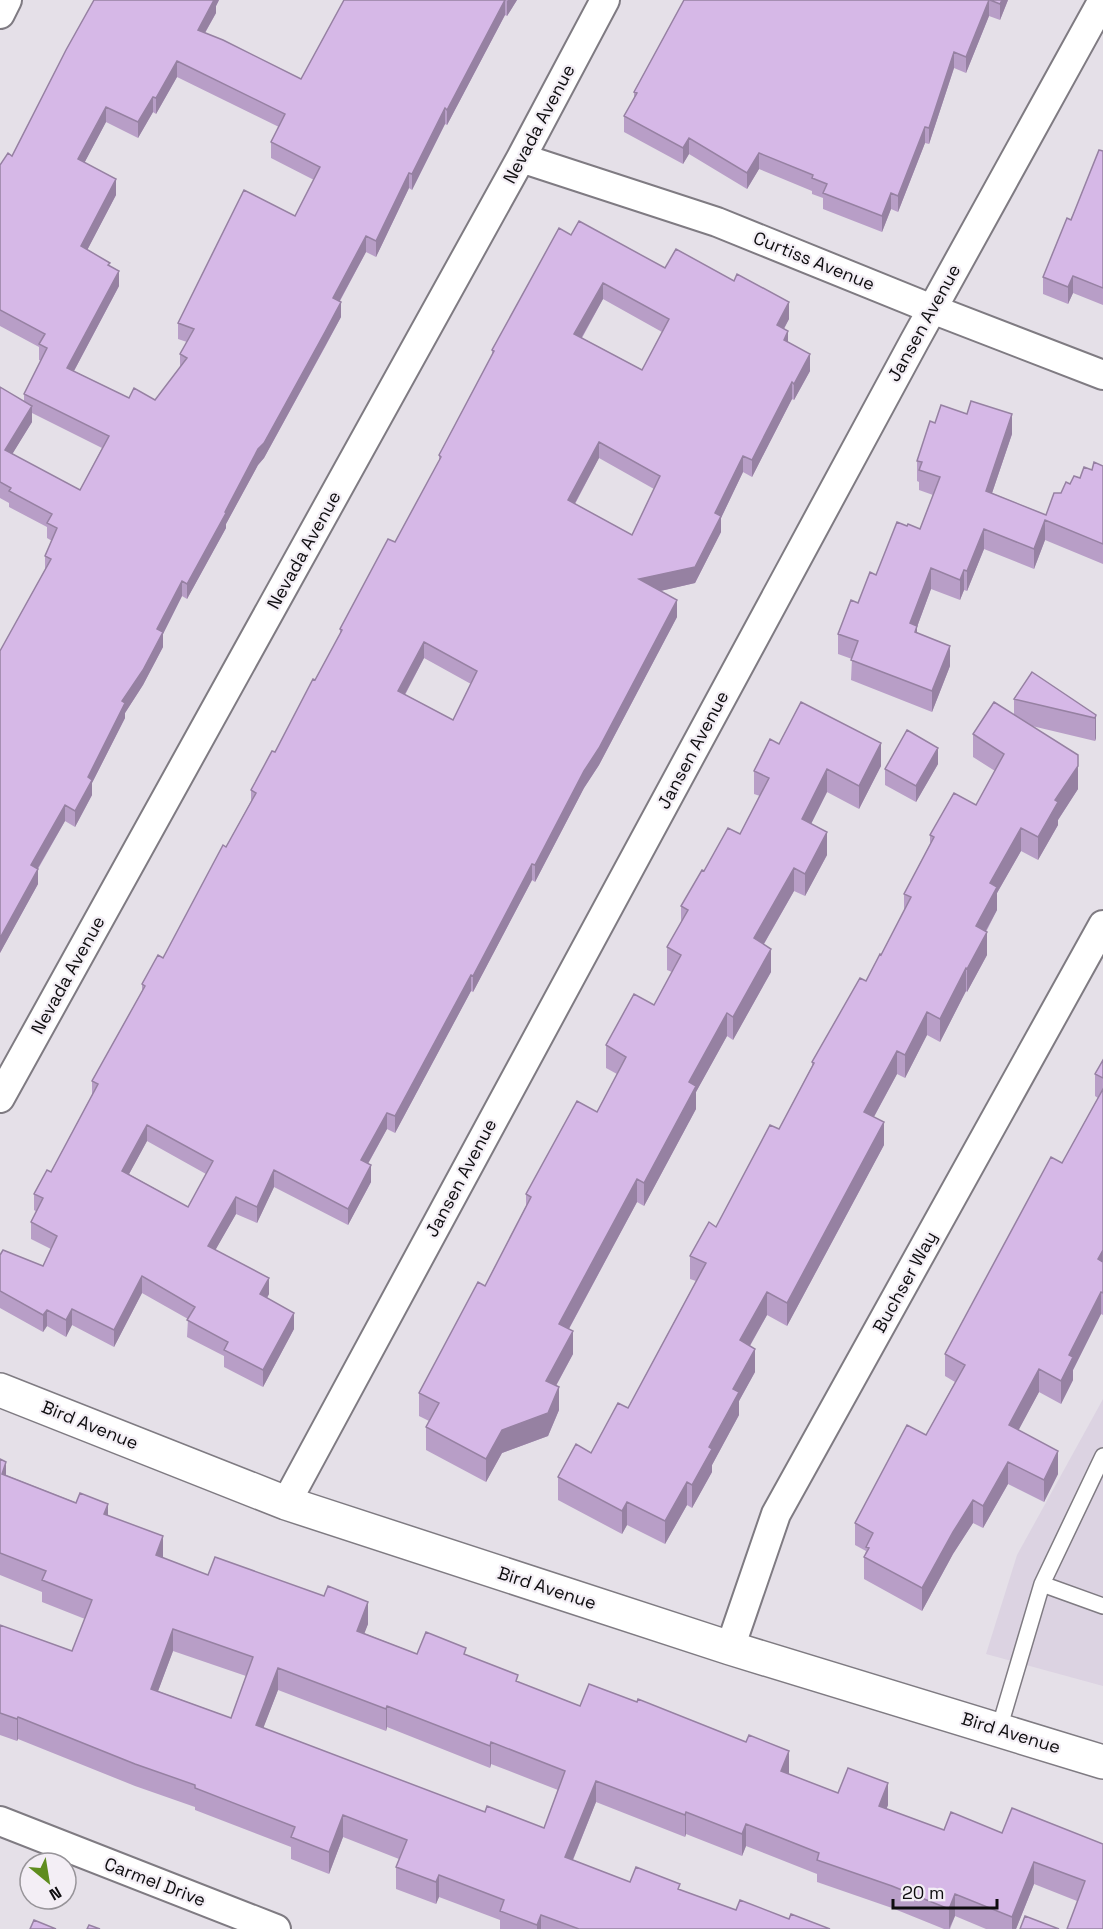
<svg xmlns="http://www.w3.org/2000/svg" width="1103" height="1929" viewBox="0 0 1103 1929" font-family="'Space Grotesk',sans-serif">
  <rect width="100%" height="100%" fill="#e5e0e8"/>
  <path fill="#dcd3e2" d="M 1103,1399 L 1103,1686 L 986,1654 L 1017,1555 Z"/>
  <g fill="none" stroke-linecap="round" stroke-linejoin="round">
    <defs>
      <path id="service" d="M 1042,1584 L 1103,1606
        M 999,1729 L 1042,1584 L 1103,1456"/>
      <path id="minor" d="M 0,14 L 7,0
        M 521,158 L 717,222 L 932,309 L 1103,375
        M 0,1098 L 521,158 L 605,0
        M 286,1503 L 914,342 L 1103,0
        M 730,1648 L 776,1514 L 1103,925
        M 0,1821 L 276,1929"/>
      <path id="secondary" d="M 0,1390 L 286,1503 L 730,1648 L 1103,1762"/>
    </defs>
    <use href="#service" stroke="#7f7b82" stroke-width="18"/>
    <use href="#minor" stroke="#7f7b82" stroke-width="32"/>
    <use href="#secondary" stroke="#7f7b82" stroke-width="36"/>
    <use href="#service" stroke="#fff" stroke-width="15"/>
    <use href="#minor" stroke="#fff" stroke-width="28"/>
    <use href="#secondary" stroke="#fff" stroke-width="33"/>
  </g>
  <path fill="#b89ec7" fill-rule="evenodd" d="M 94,0 L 219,0 L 216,6 L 216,13 L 205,33 L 301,79 L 344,0 L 517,0 L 507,16 L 505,15 L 447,125 L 445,124 L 412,190 L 409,188 L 376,257 L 366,252 L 340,301 L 341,317 L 325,347 L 264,458 L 258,465 L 226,524 L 226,528 L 187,599 L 182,596 L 163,634 L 163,647 L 143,685 L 125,713 L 125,718 L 92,783 L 92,795 L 75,827 L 65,821 L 38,869 L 38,884 L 0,953 L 45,571 L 45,556 L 52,541 L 47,538 L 47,527 L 9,507 L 9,503 L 0,498 L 0,387 L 24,402 L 24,394 L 41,361 L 39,360 L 39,347 L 0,326 L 0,165 L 12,156 ZM 177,77 L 279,127 L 271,142 L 271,158 L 314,180 L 295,216 L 178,323 L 178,339 L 187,342 L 180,354 L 180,367 L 155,400 L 129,398 L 74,371 L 119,286 L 110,266 L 87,250 L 116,195 L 84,163 L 106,122 L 138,138 L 153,112 L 156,114 ZM 32,413 L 102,448 L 80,490 L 12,454 L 32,422 Z
    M 684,0 L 1008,0 L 1000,20 L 989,16 L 966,73 L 954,68 L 929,144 L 925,143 L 898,212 L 891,209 L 882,232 L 823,209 L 823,198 L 812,194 L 812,191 L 759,169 L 747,189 L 689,154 L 683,164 L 624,132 L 624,116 L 634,99 L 634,92 Z
    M 1103,151 L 1103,305 L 1073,293 L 1068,304 L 1043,294 L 1043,277 Z
    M 571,235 L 665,268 L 789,319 L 784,329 L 788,342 L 810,371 L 794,400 L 792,399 L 752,477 L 743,472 L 721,518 L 721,532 L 695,583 L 660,591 L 677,617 L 599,765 L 584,788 L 535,882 L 532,880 L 473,992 L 471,991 L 395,1133 L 387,1129 L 368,1164 L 371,1182 L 348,1225 L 274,1187 L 257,1223 L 236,1214 L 215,1250 L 269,1294 L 267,1298 L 294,1329 L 263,1387 L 224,1367 L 224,1356 L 187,1337 L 188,1319 L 142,1293 L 114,1347 L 72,1325 L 66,1337 L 47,1326 L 43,1332 L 0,1308 L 0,1255 L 43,1266 L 51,1249 L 31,1239 L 31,1222 L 37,1212 L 34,1210 L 34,1194 L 51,1172 L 92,1095 L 92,1081 L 142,991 L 142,984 L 163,958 L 226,847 L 251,801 L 251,790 L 275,752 L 315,680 L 340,634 L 340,629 L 395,542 L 439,462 L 439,455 L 492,355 L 492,350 ZM 603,299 L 662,332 L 642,370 L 582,338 ZM 599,458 L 654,489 L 632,535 L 575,504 ZM 424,658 L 471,684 L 453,720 L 405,695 ZM 147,1141 L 206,1174 L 188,1207 L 129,1174 Z
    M 935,423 L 1012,434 L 992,493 L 1046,515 L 1061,493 L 1070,484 L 1092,470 L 1103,466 L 1103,564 L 1045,540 L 1034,569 L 984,549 L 967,591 L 964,590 L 960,600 L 931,589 L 917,627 L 917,632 L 950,666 L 932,712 L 851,680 L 852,659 L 838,654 L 838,634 L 907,526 L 920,529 L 933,495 L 919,490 L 919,482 L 917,481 L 917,461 Z
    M 1014,699 L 1096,715 L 1096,738 L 1095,741 L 1032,726 L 1078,789 L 1058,820 L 1058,825 L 1038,860 L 1021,851 L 997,893 L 997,910 L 986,932 L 987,955 L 967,992 L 966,991 L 940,1042 L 927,1035 L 905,1078 L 897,1074 L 874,1117 L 884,1145 L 787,1326 L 767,1315 L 750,1346 L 755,1372 L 739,1401 L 739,1415 L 712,1465 L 712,1472 L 692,1508 L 687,1505 L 665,1544 L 627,1525 L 622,1534 L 558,1500 L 558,1477 L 591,1453 L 628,1408 L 696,1281 L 690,1279 L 690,1256 L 716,1227 L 779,1129 L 812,1066 L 812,1062 L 866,981 L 881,955 L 904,911 L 904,894 L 930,844 L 930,835 L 976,805 L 995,771 L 973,757 L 973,734 L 1014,714 Z
    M 779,744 L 881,766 L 859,809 L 827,792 L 811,824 L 827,855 L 805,896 L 794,891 L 764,944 L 771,972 L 733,1040 L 727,1036 L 696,1092 L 696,1109 L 644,1206 L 637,1202 L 569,1329 L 573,1354 L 556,1386 L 559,1410 L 548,1436 L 502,1453 L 486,1482 L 426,1450 L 426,1427 L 429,1421 L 419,1416 L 419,1393 L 485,1286 L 526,1206 L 526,1194 L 597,1112 L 617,1074 L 606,1068 L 606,1045 L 654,1005 L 672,972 L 667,970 L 667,947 L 681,922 L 681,906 L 704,871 L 740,834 L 760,796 L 754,794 L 754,771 Z
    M 938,764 L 916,802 L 885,785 L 885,769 Z
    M 1103,1060 L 1103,1315 L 1101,1314 L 1073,1370 L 1073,1380 L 1061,1404 L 1039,1392 L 1018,1430 L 1058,1474 L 1044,1502 L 1008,1484 L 983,1528 L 973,1523 L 953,1554 L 922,1611 L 864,1579 L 864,1557 L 866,1551 L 855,1545 L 855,1523 L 926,1435 L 955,1382 L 945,1376 L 945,1354 L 1062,1163 L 1098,1098 L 1095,1096 L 1095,1074 Z
    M 0,1459 L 6,1475 L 108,1515 L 163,1558 L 208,1575 L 368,1624 L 364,1633 L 417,1654 L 466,1655 L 518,1682 L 580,1706 L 789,1774 L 838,1793 L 888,1805 L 886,1809 L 944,1830 L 1002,1833 L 1103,1844 L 1077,1901 L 1034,1884 L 1016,1929 L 986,1929 L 955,1916 L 950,1929 L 944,1929 L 892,1908 L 817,1882 L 817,1874 L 746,1846 L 742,1856 L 686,1834 L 685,1837 L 596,1802 L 573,1860 L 630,1882 L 680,1890 L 736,1910 L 789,1919 L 830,1929 L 500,1929 L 500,1920 L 439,1897 L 436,1904 L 396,1889 L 396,1867 L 399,1859 L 343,1837 L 329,1874 L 291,1859 L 291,1847 L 195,1810 L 195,1807 L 135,1786 L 18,1739 L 17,1741 L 0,1735 L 0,1625 L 72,1651 L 85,1619 L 42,1602 L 42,1592 L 0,1575 ZM 173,1651 L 246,1676 L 231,1718 L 158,1691 ZM 278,1690 L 386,1731 L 387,1727 L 490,1768 L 491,1764 L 558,1790 L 544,1828 L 485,1812 L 263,1728 Z"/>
  <path fill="#9681a2" d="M 213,0 L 219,0 L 216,6 L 216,13 L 198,45 L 198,30 Z
    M 505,0 L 505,15 L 447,125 L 447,110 Z
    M 508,0 L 517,0 L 507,16 L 507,1 Z
    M 989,0 L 989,16 L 966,73 L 966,57 Z
    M 1002,0 L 1008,0 L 1000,20 L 1000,4 Z
    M 954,52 L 954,68 L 929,144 L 929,128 Z
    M 177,61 L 177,77 L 156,114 L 156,98 Z
    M 153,97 L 153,112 L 138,138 L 138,122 Z
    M 106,107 L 106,122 L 78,175 L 78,159 Z
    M 445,108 L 445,124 L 412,190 L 412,174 Z
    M 925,127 L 925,143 L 898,212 L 898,196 Z
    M 689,138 L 689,154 L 683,164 L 683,148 Z
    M 759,153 L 759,169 L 747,189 L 747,173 Z
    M 409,173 L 409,188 L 376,257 L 376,241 Z
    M 116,179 L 116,195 L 81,262 L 81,246 Z
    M 891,193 L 891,209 L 882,232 L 882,216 Z
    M 366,236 L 366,252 L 333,313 L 333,298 Z
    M 119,271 L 119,286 L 67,384 L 67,368 Z
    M 1073,276 L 1073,293 L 1068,304 L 1068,287 Z
    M 603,283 L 603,299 L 574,351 L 574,334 Z
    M 341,302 L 341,317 L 264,458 L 258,465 L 226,524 L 226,528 L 187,599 L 187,584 L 258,449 Z
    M 789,302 L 789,319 L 777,341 L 777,325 Z
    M 788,331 L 788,347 L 784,340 Z
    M 810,354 L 810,371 L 794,400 L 794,384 Z
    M 792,382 L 792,399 L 752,477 L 752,460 Z
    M 32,406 L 32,422 L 5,466 L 5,450 Z
    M 1012,414 L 1012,434 L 986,511 L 986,491 Z
    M 599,442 L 599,458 L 568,516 L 568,500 Z
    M 743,456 L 743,472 L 721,518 L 721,532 L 695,583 L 639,596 L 639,579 Z
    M 1045,520 L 1045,540 L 1034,569 L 1034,549 Z
    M 984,529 L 984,549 L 967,591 L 967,571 Z
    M 931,568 L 931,589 L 917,627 L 917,646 L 910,623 Z
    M 964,570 L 964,590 L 960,600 L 960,580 Z
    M 182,581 L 182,596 L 163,634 L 163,647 L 143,685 L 125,713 L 125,718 L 92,783 L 92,795 L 75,827 L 75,811 L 88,777 L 122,701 L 157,629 Z
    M 677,600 L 677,617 L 599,765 L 584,788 L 535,882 L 535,865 L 584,771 Z
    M 424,642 L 424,658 L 398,707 L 398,691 Z
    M 950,646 L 950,666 L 932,712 L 932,691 Z
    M 1096,715 L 1096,738 L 1095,741 L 1095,718 Z
    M 881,743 L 881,766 L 859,809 L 859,786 Z
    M 938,748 L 938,764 L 916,802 L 916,786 Z
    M 1078,766 L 1078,789 L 1058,820 L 1058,825 L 1038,860 L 1038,837 L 1055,800 Z
    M 827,769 L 827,792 L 802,842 L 802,819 Z
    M 65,805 L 65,821 L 31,880 L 31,865 Z
    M 1021,828 L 1021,851 L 997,893 L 997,910 L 976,949 L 976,926 L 990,883 Z
    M 827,832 L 827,855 L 805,896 L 805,874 Z
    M 532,864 L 532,880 L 473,992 L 473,976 Z
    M 794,868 L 794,891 L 754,961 L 754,938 Z
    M 38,869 L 38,884 L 0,953 L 0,938 Z
    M 987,932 L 987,955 L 967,992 L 967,969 Z
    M 771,949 L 771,972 L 733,1040 L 733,1017 Z
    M 966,968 L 966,991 L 940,1042 L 940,1019 Z
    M 471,975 L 471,991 L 395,1133 L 395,1116 Z
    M 927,1012 L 927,1035 L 905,1078 L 905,1055 Z
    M 727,1013 L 727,1036 L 696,1092 L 696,1109 L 644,1206 L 644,1183 L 689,1082 Z
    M 897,1051 L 897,1074 L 864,1135 L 864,1112 Z
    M 387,1113 L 387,1129 L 361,1176 L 361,1160 Z
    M 884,1122 L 884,1145 L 787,1326 L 787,1303 Z
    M 147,1125 L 147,1141 L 122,1187 L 122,1171 Z
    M 371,1165 L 371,1182 L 348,1225 L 348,1209 Z
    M 274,1170 L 274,1187 L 257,1223 L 257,1207 Z
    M 637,1179 L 637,1202 L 559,1347 L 559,1324 Z
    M 236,1197 L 236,1214 L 208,1263 L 208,1246 Z
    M 1103,1250 L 1103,1273 L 1098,1259 Z
    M 142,1276 L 142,1293 L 114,1347 L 114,1330 Z
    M 269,1278 L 269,1294 L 260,1310 L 260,1294 Z
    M 767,1292 L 767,1315 L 740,1363 L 740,1340 Z
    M 1101,1292 L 1101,1314 L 1073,1370 L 1073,1380 L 1061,1404 L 1061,1381 L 1069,1355 Z
    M 72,1309 L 72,1325 L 66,1337 L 66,1320 Z
    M 47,1310 L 47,1326 L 43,1332 L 43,1315 Z
    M 294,1313 L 294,1329 L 263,1387 L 263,1370 Z
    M 573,1331 L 573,1354 L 546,1404 L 546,1381 Z
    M 755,1349 L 755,1372 L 739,1401 L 739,1415 L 712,1465 L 712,1472 L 692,1508 L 692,1485 L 709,1447 L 733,1389 Z
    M 1039,1369 L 1039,1392 L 1009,1448 L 1009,1425 Z
    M 559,1387 L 559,1410 L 548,1436 L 502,1453 L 486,1482 L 486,1459 L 502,1430 Z
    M 1058,1451 L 1058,1474 L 1044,1502 L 1044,1480 Z
    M 6,1462 L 6,1484 L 2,1474 Z
    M 1008,1462 L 1008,1484 L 983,1528 L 983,1506 Z
    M 687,1482 L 687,1505 L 665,1544 L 665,1521 Z
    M 973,1500 L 973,1523 L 953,1554 L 922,1611 L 922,1588 L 953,1532 Z
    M 627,1502 L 627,1525 L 622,1534 L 622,1511 Z
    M 108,1504 L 108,1526 L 104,1514 Z
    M 163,1536 L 163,1558 L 156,1555 Z
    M 368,1602 L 368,1624 L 357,1653 L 357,1631 Z
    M 173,1629 L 173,1651 L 151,1710 L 151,1689 Z
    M 278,1668 L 278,1690 L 256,1747 L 256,1725 Z
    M 387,1706 L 387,1727 L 386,1731 L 386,1709 Z
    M 18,1717 L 18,1739 L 17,1741 L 17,1719 Z
    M 491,1742 L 491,1764 L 490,1768 L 490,1746 Z
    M 789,1751 L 789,1773 L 781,1793 L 781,1771 Z
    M 596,1781 L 596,1802 L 565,1879 L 565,1857 Z
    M 888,1783 L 888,1805 L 879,1828 L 879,1806 Z
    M 686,1812 L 686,1834 L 685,1837 L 685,1815 Z
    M 343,1815 L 343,1837 L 329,1874 L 329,1852 Z
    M 746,1824 L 746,1846 L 742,1856 L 742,1834 Z
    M 1034,1862 L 1034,1884 L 1016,1929 L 1012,1929 L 1012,1917 Z
    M 439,1875 L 439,1897 L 436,1904 L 436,1882 Z
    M 955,1894 L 955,1916 L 949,1929 L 949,1909 Z
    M 541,1915 L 541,1929 L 537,1929 L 537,1925 Z"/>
  <path fill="#d6b8e7" stroke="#9681a2" stroke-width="1.5" fill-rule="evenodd" d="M 94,0 L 214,0 L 198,30 L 223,40 L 301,79 L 344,0 L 505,0 L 447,110 L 445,108 L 412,174 L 409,173 L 376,241 L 366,236 L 333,298 L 341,302 L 325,332 L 264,443 L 258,449 L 225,512 L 226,513 L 187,584 L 182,581 L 157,629 L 163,632 L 143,670 L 122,701 L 125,703 L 88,777 L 92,780 L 75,811 L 65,805 L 31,865 L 38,869 L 0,938 L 0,651 L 51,559 L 45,556 L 57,528 L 47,523 L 52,514 L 9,491 L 11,488 L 0,482 L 0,387 L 32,406 L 5,450 L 80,490 L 109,436 L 24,394 L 47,348 L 39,344 L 45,334 L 0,310 L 0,165 L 8,153 L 12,156 L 66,50 ZM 177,61 L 285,114 L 271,142 L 320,167 L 295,216 L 244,190 L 178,323 L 194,329 L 180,354 L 187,358 L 155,400 L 134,388 L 129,398 L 67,368 L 119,271 L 108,265 L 110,263 L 81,246 L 116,179 L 78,159 L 106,107 L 138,122 L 153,97 L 156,98 Z
    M 684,0 L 989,0 L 966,57 L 954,52 L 929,128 L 925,127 L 898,196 L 891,193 L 882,216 L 823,193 L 827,184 L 812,178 L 813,175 L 759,153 L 747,173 L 689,138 L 683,148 L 624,116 L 637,93 L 634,92 Z
    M 990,0 L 1002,0 L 1000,4 Z
    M 1099,150 L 1103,151 L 1103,288 L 1073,276 L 1068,287 L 1043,277 L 1067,218 L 1071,220 Z
    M 579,221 L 665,268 L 676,249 L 734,281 L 737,274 L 789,302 L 777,325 L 788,331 L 784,340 L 810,354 L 794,384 L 792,382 L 752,460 L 743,456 L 715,513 L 721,516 L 695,567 L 639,579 L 677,600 L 599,748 L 584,771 L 535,865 L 532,864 L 473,976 L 471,975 L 395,1116 L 387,1113 L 361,1160 L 371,1165 L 348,1209 L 274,1170 L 257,1207 L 236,1197 L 208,1246 L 269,1278 L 260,1294 L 294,1313 L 263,1370 L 224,1350 L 228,1342 L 187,1320 L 195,1307 L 142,1276 L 114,1330 L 72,1309 L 66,1320 L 47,1310 L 43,1315 L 0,1291 L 0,1255 L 3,1250 L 43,1266 L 57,1236 L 31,1222 L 43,1198 L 34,1194 L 47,1170 L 51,1172 L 98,1084 L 92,1081 L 145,986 L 142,984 L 158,955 L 163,958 L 223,845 L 226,847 L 256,793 L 251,790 L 272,751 L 275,752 L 313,679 L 315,680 L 342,630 L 340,629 L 388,539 L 395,542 L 441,457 L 439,455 L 494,351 L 492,350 L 559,228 L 571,235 ZM 603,283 L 669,319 L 642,370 L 574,334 ZM 599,442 L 660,476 L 632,535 L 568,500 ZM 424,642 L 477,671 L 453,720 L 398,691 ZM 147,1125 L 213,1161 L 188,1207 L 122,1171 Z
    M 971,401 L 1012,414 L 986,491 L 1046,515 L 1054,493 L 1061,493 L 1066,482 L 1070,484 L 1074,476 L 1080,478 L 1084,467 L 1092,470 L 1094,462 L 1103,466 L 1103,544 L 1045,520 L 1034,549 L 984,529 L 967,571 L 964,570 L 960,580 L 931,568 L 910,623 L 917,626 L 915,632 L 950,646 L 932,691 L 851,660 L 858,641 L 838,634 L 851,600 L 858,603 L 870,572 L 876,575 L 897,522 L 907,526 L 908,524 L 920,529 L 940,477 L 919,470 L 922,462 L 917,461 L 930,421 L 935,423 L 941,405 L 967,414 Z
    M 1032,672 L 1096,715 L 1095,718 L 1014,699 Z
    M 801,702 L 881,743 L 859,786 L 827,769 L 802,819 L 827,832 L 805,874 L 794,868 L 754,938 L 771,949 L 733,1017 L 727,1013 L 689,1082 L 696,1086 L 644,1183 L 637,1179 L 559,1324 L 573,1331 L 546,1381 L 559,1387 L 548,1413 L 502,1430 L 486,1459 L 426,1427 L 439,1403 L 419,1393 L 478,1282 L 485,1286 L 531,1197 L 526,1194 L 577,1101 L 597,1112 L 626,1057 L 606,1045 L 634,994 L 654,1005 L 681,955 L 667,947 L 688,910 L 681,906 L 702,870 L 704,871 L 728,828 L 740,834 L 769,778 L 754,771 L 770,739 L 779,744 Z
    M 994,702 L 1078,755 L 1078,766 L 1055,800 L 1058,802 L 1038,837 L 1021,828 L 990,883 L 997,887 L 976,926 L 987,932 L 967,969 L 966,968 L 940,1019 L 927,1012 L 905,1055 L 897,1051 L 864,1112 L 884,1122 L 787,1303 L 767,1292 L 740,1340 L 755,1349 L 733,1389 L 739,1392 L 709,1447 L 712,1449 L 692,1485 L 687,1482 L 665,1521 L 627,1502 L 622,1511 L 558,1477 L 576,1444 L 591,1453 L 618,1403 L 628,1408 L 706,1263 L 690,1256 L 709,1222 L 716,1227 L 770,1125 L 779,1129 L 814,1063 L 812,1062 L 860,978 L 866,981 L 880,954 L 881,955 L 911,897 L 904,894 L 934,837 L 930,835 L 954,793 L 976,805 L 1004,754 L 973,734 Z
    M 907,730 L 938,748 L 916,786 L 885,769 Z
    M 1103,1060 L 1103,1078 L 1095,1074 Z
    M 1103,1089 L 1103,1250 L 1098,1259 L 1103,1262 L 1103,1293 L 1101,1292 L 1069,1355 L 1073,1357 L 1061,1381 L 1039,1369 L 1009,1425 L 1058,1451 L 1044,1480 L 1008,1462 L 983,1506 L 973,1500 L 953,1532 L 922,1588 L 864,1557 L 869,1548 L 866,1547 L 873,1533 L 855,1523 L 907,1425 L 926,1435 L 965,1365 L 945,1354 L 1051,1157 L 1062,1163 Z
    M 0,1459 L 6,1462 L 2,1474 L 76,1503 L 80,1493 L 108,1504 L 104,1514 L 163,1536 L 156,1555 L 208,1575 L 215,1557 L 324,1596 L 328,1586 L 368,1602 L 357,1631 L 417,1654 L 426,1632 L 466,1648 L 464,1654 L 518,1675 L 516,1681 L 580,1706 L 589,1684 L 637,1702 L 638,1699 L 746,1742 L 749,1735 L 789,1751 L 781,1771 L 838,1793 L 848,1768 L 888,1783 L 879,1806 L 944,1830 L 951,1812 L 1002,1833 L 1012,1808 L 1103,1844 L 1103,1929 L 1067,1929 L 1085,1881 L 1034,1862 L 1012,1917 L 955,1894 L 949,1909 L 892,1886 L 817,1860 L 819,1853 L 746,1824 L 742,1834 L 686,1812 L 685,1815 L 596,1781 L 565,1857 L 630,1882 L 636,1867 L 680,1884 L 678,1889 L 736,1910 L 740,1900 L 789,1919 L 791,1914 L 830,1929 L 579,1929 L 541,1915 L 537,1925 L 500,1911 L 504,1900 L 439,1875 L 436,1882 L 396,1867 L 407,1840 L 343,1815 L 329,1852 L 291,1837 L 295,1827 L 195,1788 L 195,1785 L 135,1764 L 18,1717 L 17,1719 L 0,1713 L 0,1625 L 72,1651 L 92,1600 L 42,1580 L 46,1571 L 0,1553 ZM 173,1629 L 253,1657 L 231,1718 L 151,1689 ZM 278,1668 L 386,1709 L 387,1706 L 490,1746 L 491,1742 L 565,1771 L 544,1828 L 487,1806 L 485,1812 L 256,1725 Z
    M 1025,1916 L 1059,1929 L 1020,1929 Z
    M 34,1920 L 56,1929 L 30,1929 Z
    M 89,1925 L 100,1929 L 87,1929 Z"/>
  <g text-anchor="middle" stroke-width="4.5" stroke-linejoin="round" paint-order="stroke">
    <g font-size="18" fill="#0e0d0f" stroke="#f3eef5">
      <text transform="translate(539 124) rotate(-62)" y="6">Nevada Avenue</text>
      <text transform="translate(814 261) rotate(22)" y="6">Curtiss Avenue</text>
      <text transform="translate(924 323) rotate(-61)" y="6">Jansen Avenue</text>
      <text transform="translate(304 550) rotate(-61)" y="6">Nevada Avenue</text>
      <text transform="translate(693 750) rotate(-62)" y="6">Jansen Avenue</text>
      <text transform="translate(68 975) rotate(-61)" y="6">Nevada Avenue</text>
      <text transform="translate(461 1178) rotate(-62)" y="6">Jansen Avenue</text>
      <text transform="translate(905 1282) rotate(-61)" y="6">Buchser Way</text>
      <text transform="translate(90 1425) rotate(22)" y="6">Bird Avenue</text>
      <text transform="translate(547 1588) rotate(18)" y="6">Bird Avenue</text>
      <text transform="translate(1011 1733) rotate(17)" y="6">Bird Avenue</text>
      <text transform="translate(155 1882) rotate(21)" y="6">Carmel Drive</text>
    </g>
  </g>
  <g transform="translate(48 1881) rotate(150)"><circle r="28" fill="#f3eef5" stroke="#979499" stroke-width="1.5"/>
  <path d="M0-4.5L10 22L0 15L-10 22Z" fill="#5e8c1e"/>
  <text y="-9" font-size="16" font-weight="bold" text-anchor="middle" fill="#0e0d0f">N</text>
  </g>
  <path d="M893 1899v9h104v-9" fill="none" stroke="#0e0d0f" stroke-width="3"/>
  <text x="902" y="1899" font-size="18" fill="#0e0d0f" stroke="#f3eef5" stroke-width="4.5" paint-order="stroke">20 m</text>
</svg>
